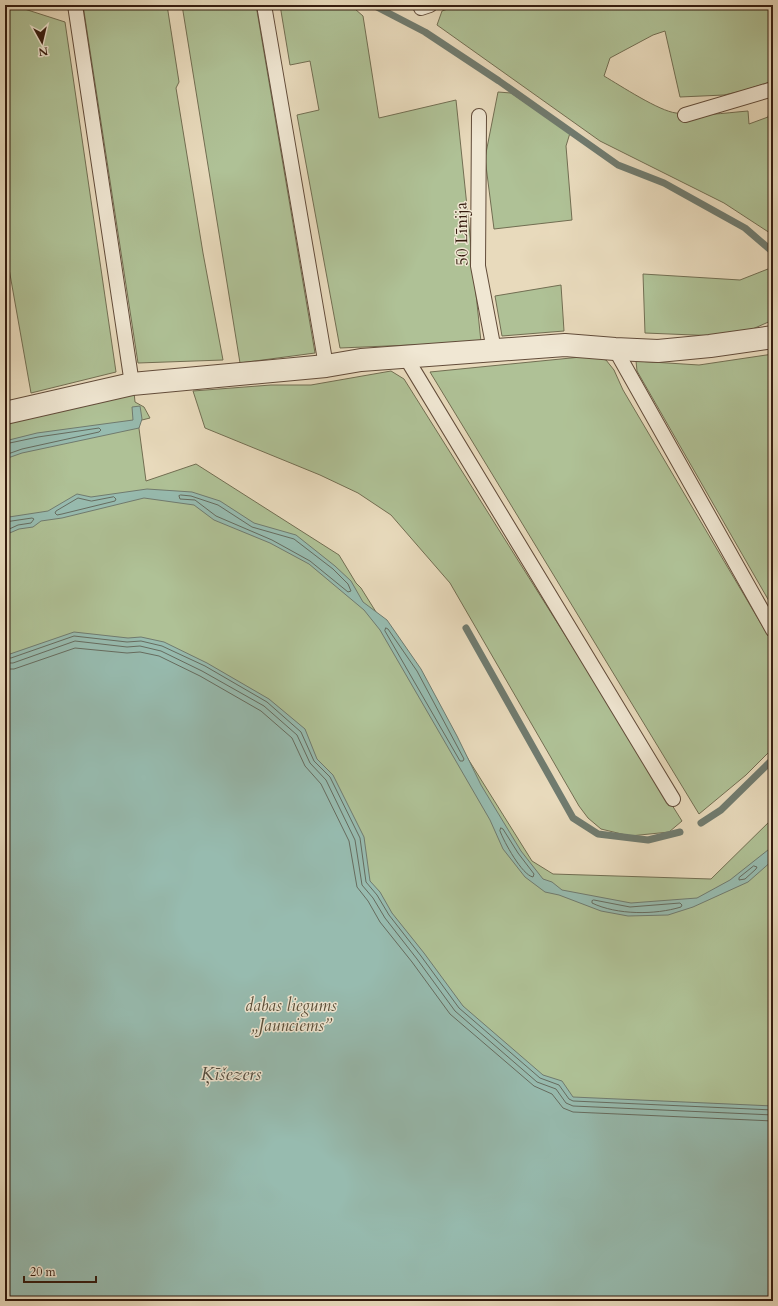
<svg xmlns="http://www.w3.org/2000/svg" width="778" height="1306" viewBox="0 0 778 1306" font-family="Cardo,serif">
  <rect width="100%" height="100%" fill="#e8dabc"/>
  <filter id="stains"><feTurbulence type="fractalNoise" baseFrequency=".005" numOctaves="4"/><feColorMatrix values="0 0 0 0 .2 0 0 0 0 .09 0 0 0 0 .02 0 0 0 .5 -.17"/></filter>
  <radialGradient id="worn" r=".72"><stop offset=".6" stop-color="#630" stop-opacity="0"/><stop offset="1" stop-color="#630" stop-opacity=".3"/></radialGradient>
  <path fill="#afc196" stroke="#726e52" d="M 5,5 L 12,5 L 65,22 L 116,372 L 31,393 L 5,246 Z
    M 83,5 L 167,5 L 179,82 L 176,88 L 203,253 L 223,360 L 138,363 Z
    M 182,5 L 256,5 L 315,353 L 240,363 Z
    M 280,5 L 346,5 L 355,9 L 363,16 L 379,118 L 456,100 L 481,342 L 340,348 L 297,115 L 319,110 L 310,61 L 290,65 Z
    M 459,5 L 773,5 L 773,81 L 742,91 L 724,95 L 680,97 L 665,31 L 653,35 L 610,58 L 604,76 C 621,86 659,111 676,113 C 699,117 724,113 748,111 L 749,124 L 768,117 L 771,103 L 773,103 L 773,235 L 724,203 L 600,141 L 437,25 L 442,11 Z
    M 498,92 L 511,93 L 570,133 L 566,146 L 572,220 L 494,229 L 485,158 Z
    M 773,267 L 773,320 L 739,335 L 718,336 L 645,333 L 643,274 L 740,280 Z
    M 561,285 L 564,331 L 502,336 L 495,296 Z
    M 773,354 L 773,608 L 637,371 L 636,361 L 699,365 Z
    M 591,356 L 606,360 L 614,370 L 623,390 L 773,644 L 773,748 L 746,775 L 699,814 L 430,372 Z
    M 391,371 L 404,379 L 682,821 L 669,832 L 630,836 L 601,829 L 588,818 L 579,806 L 450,583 L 391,515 L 358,493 L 320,475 L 205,428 L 193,391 L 271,385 L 311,385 Z
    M 134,392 L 135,402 L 144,407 L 150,418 L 138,421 L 146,481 L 196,464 L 339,555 L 356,583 L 361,588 L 532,861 L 553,874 L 711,879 L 773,818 L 773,1301 L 5,1301 L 5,420 Z"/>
  <path fill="#97bbaf" stroke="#707b6f" d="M 140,406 L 142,419 L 139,428 L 22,453 L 5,459 L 5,441 L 37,433 L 133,420 L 132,407 Z
    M 147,489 L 192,492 L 220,501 L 254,523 L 296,535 L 335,566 L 351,581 L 363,602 L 387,620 L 421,669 L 457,736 L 481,785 L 521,851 L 543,879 L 552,882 L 562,890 L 631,903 L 697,898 L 730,880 L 773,846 L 773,860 L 748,882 L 693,907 L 668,915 L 628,916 L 601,911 L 559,895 L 545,892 L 525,877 L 503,849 L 490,820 L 380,630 L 364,610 L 309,564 L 270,543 L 214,520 L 194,505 L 144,498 L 62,518 L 41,521 L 33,527 L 19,529 L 5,535 L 5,519 L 9,517 L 48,511 L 77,494 L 91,497 Z
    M 74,632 L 128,638 L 141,637 L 164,642 L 207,663 L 269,699 L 305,729 L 317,759 L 333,775 L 364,837 L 370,881 L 380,892 L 392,913 L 424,953 L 463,1006 L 543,1075 L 562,1081 L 573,1097 L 773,1106 L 773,1301 L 5,1301 L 5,654 L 10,654 Z"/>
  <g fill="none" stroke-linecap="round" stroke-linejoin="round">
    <path stroke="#666c5f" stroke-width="1" d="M 5,444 L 38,437 L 99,428 L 101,430 L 99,432 L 22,449 L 5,455
      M 181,495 L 191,496 L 218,505 L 252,527 L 294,539 L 333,569 L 348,584 L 351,591 L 348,592 L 310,561 L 272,540 L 216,516 L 195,500 L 180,499 L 179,496 Z
      M 114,497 L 116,499 L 115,501 L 62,514 L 57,515 L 55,513 L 56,511 L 78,498 L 91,501 Z
      M 5,522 L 32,518 L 34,519 L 31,523 L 18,525 L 5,531
      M 386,628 L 388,629 L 417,671 L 464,759 L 463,761 L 460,761 L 385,631 Z
      M 5,658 L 11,658 L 74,636 L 127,642 L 141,641 L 162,646 L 205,666 L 267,702 L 301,732 L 314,761 L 330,777 L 360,838 L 366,882 L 377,895 L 389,915 L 421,956 L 459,1008 L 540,1078 L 559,1085 L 569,1099 L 573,1101 L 773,1110
      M 5,663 L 13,663 L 75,641 L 127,647 L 140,646 L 161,651 L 202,671 L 264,706 L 297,735 L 310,763 L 326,780 L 355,840 L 362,885 L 373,898 L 385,918 L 417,959 L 455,1011 L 537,1082 L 556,1089 L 566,1103 L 573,1106 L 773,1115
      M 5,669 L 14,669 L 75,648 L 127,653 L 140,652 L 159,656 L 200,676 L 261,711 L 292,738 L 305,766 L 321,784 L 349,841 L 357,887 L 368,901 L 380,922 L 412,962 L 450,1014 L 534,1086 L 552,1094 L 563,1108 L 573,1112 L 773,1121
      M 501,828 L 503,829 L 518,853 L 534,874 L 533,877 C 522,875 504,842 500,831 Z
      M 754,866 L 757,867 L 756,869 L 745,879 L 739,880 L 739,878 Z
      M 594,900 L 630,907 L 680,903 L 682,905 L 681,907 C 655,915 617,915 592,903 L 592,901 Z"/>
    <path stroke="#707b6f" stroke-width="7" d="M 373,5 L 425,32 L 499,81 L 618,165 L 664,183 L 745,228 L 773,252
      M 466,628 L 573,818 L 598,834 L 648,840 L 680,832
      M 701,823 L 721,810 L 773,759"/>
    <defs>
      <path id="lane" d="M 75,5 L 132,384
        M 264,5 L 326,366
        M 421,8 L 430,5
        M 685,115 L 773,89
        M 479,116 L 478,266 L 494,350
        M 615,349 L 773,630
        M 405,356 L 673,799"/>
      <path id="street" d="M 5,413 L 132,384 L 326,366 L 361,360 L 565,345 L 615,349 L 658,351 L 710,346 L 773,337"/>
    </defs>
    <use href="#lane" stroke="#624c3a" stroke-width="16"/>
    <use href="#street" stroke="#624c3a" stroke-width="24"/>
    <use href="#lane" stroke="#f0e7d3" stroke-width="14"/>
    <use href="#street" stroke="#f0e7d3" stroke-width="22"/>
  </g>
  <g text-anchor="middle" stroke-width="3" stroke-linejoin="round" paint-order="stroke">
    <g font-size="17" fill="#351c0f" stroke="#f0e7d3">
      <text transform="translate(461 234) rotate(-91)" y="6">50 Līnija</text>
    </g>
    <g font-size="17" font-style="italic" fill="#5a4e38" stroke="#f0e7d3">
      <text x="291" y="1011">dabas liegums<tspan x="291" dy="20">„Jaunciems”</tspan></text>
    </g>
    <g font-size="18" font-style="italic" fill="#524c3f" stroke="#f0e7d3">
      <text x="231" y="1080">Ķīšezers</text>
    </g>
  </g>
  <rect width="778" height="1306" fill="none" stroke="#e8dabc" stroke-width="20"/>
  <rect x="6" y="6" width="766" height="1294" fill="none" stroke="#351c0f" stroke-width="2"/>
  <rect x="10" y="10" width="758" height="1286" fill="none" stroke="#351c0f"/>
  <g transform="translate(42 42) rotate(172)" stroke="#f0e7d3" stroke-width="3" paint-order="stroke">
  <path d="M0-3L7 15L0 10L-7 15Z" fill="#351c0f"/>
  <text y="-6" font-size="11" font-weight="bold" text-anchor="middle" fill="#351c0f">N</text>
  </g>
  <path d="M24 1276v6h72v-6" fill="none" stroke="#351c0f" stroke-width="2"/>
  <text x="30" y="1276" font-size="12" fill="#351c0f" stroke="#f0e7d3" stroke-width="3" paint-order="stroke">20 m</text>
  <rect width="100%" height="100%" filter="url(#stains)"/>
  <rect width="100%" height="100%" fill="url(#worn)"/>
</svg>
